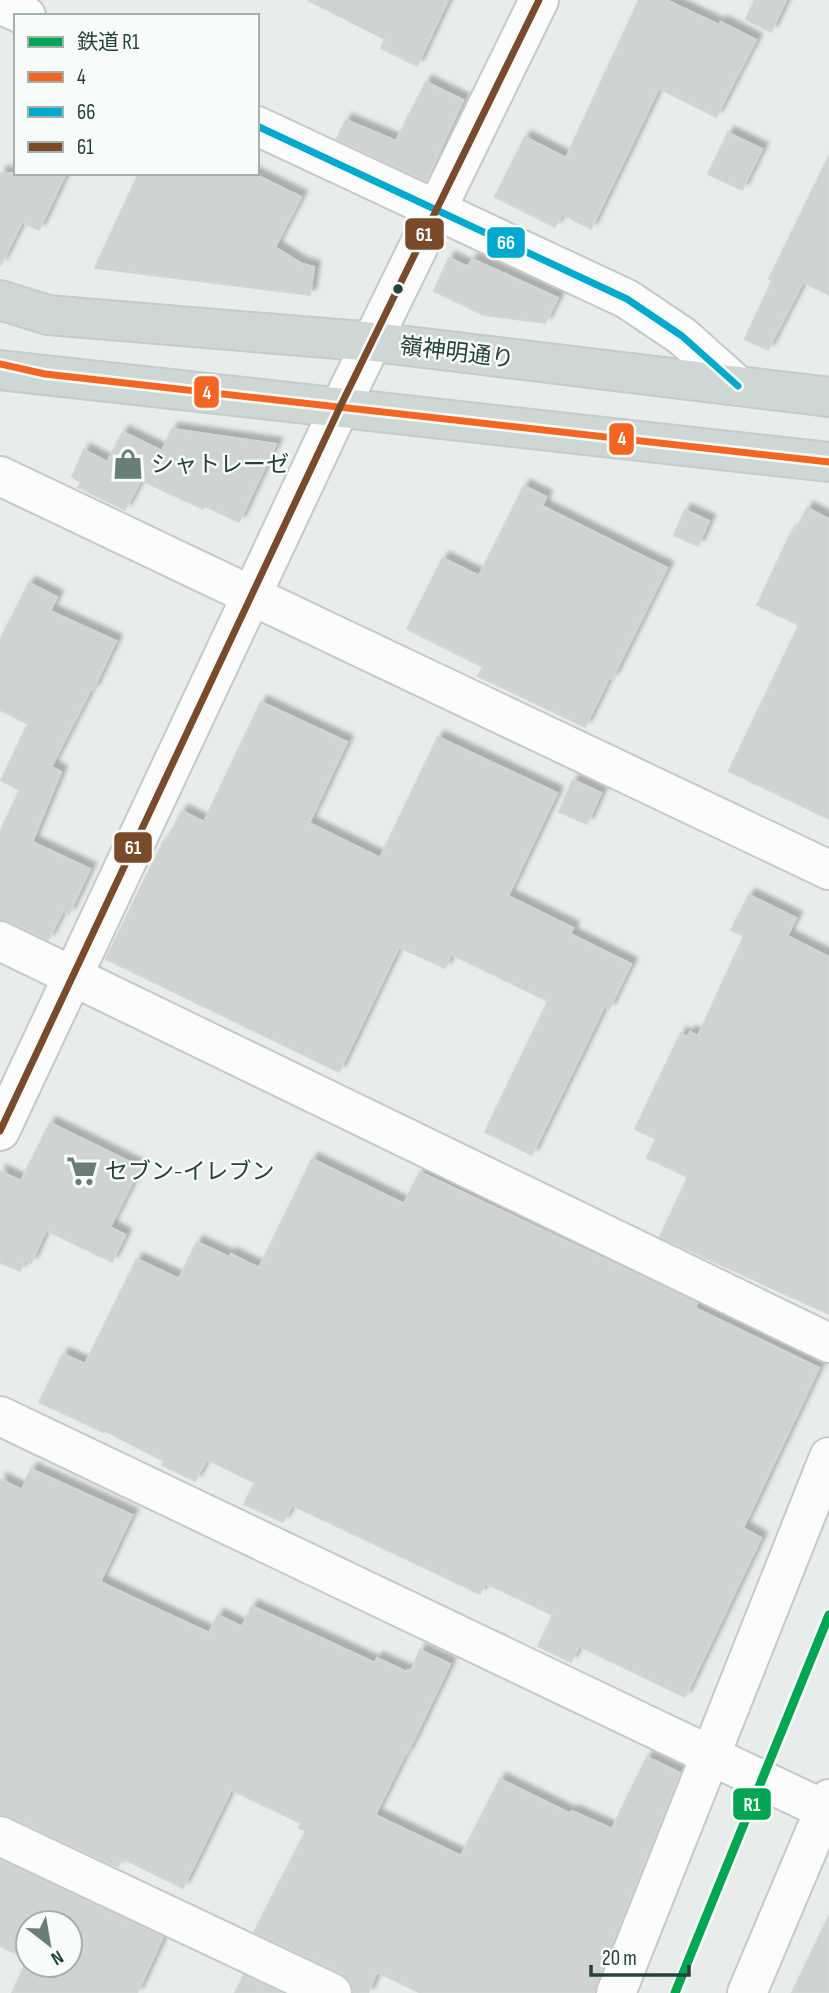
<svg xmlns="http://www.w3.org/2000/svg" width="829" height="1993" viewBox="0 0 829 1993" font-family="'Sofia Sans Condensed','Noto Sans JP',sans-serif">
  <defs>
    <filter id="shadow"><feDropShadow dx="6" dy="-6" stdDeviation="2" flood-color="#0004"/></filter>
  </defs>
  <rect width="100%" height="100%" fill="#e8edeb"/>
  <path fill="#cfd4d2" stroke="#d1d6d4" stroke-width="2" fill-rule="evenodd" filter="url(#shadow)" d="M 308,0 L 448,0 L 417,66 L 381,48 L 385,39 Z
    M 639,0 L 666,0 L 719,25 L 721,22 L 756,40 L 716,117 L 659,88 L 591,229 L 562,214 L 555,227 L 495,197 L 525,137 L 566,158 Z
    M 755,0 L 786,0 L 771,32 L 746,19 Z
    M 426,82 L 463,100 L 426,181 L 337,139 L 346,120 L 396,141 Z
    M 728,133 L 762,149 L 742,190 L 708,174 Z
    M 829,156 L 829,295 L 803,282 L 768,350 L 745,339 L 772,281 L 769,279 Z
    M 0,173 L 66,173 L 39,230 L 22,222 L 0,266 Z
    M 139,173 L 252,173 L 301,197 L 275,247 L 302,264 L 314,267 L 310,295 L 95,268 Z
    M 449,258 L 468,267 L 472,259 L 558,298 L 545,323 L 484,315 L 434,291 Z
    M 172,429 L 276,444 L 239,522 L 205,506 L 203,509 L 141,480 L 125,510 L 78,487 L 81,482 L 72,477 L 84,450 L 107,462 L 123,432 L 162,451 Z
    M 524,486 L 546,497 L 542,506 L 667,568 L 612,679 L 609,678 L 585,727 L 478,676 L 483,667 L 407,629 L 443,558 L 479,576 Z
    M 807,508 L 829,519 L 829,819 L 729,771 L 799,625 L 757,605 L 792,531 L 795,533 Z
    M 685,510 L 709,521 L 698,546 L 674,535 Z
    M 29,583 L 57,597 L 50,611 L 116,641 L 93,690 L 91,689 L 51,767 L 61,772 L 32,842 L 90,869 L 69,914 L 63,911 L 48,940 L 10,921 L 0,919 L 0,832 L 20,790 L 1,780 L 28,724 L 0,710 L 0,640 Z
    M 261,702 L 347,742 L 309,823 L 380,858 L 438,737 L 557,793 L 508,896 L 573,928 L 570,934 L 631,964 L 609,1009 L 604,1007 L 532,1155 L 485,1132 L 548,1001 L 451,954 L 445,968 L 399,947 L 339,1072 L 106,959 L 163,842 L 165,843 L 182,811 L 204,822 Z
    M 573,780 L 601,793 L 587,824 L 559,812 Z
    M 749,895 L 796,918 L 787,936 L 829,957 L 829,1314 L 660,1237 L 688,1177 L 647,1158 L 656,1139 L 635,1129 L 681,1033 L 687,1037 L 690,1032 L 698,1036 L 744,936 L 731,930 Z
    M 50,1123 L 140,1167 L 110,1227 L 125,1235 L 112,1262 L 46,1230 L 31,1263 L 25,1260 L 20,1271 L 0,1262 L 0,1171 L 21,1181 Z
    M 312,1159 L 404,1204 L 420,1172 L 697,1303 L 695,1308 L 819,1368 L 743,1528 L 761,1538 L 685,1697 L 579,1646 L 571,1662 L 538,1646 L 553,1615 L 485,1583 L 480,1594 L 292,1505 L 283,1522 L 244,1504 L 255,1483 L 207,1459 L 195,1481 L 162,1465 L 164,1461 L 104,1430 L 103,1432 L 39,1402 L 63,1354 L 85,1364 L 137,1259 L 179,1279 L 197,1242 L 229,1257 L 231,1254 L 259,1268 Z
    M 31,1469 L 132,1515 L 100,1582 L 170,1615 L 209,1633 L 218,1615 L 242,1627 L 252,1606 L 375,1663 L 377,1658 L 407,1672 L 408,1670 L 411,1671 L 420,1650 L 450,1664 L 419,1729 L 407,1753 L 406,1752 L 375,1815 L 461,1856 L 500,1779 L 571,1814 L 572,1811 L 612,1829 L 647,1757 L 680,1773 L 596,1985 L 595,1993 L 421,1993 L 377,1972 L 368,1993 L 354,1993 L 350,1981 L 341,1973 L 254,1932 L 306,1831 L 299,1828 L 301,1823 L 231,1790 L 183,1888 L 122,1858 L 118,1867 L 9,1816 L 0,1814 L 0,1479 L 22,1490 Z
    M 0,1860 L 163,1937 L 137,1993 L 12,1993 L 28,1959 L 0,1946 ZM 28,1923 L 70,1923 L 70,1965 L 28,1965 Z
    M 829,1916 L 829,1993 L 792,1993 Z
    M 244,1975 L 281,1993 L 235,1993 Z"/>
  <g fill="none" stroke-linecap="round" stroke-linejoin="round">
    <defs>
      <path id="minor" d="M 0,4 L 26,16
        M 257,126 L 627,299 L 682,336 L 738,386
        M 0,476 L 829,870
        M 0,941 L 829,1343
        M 0,1131 L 340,407 L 539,0
        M 0,1416 L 829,1812
        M 0,1836 L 332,1993
        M 616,1993 L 829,1457
        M 747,1993 L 829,1799"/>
      <path id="major" d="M 0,300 L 48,315 L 374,342 L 829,397
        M 0,370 L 829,462"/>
    </defs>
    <use href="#minor" stroke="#c5cac8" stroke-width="42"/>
    <use href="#major" stroke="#c3ccc9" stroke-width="42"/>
    <use href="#minor" stroke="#fcfcfc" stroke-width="38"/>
    <use href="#major" stroke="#cfd7d5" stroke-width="38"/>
    <defs>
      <path id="bus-1" d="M 0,364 L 45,374 L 829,462"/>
      <path id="bus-2" d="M 257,126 L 627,299 L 682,336 L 738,386"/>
      <path id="bus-3" d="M 0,1131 L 340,407 L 539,0"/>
    </defs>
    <use href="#bus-1" stroke="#f7fbf9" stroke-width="12"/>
    <use href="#bus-2" stroke="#f7fbf9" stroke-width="12"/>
    <use href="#bus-3" stroke="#f7fbf9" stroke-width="12"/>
    <use href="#bus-1" stroke="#f26522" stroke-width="7"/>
    <use href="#bus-2" stroke="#00a9ce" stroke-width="7"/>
    <use href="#bus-3" stroke="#7a4b2a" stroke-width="7"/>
    <defs>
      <path id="rail-1" d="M 675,1993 L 829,1615"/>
    </defs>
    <use href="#rail-1" stroke="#f7fbf9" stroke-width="14"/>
    <use href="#rail-1" stroke="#00a651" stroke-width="9"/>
  </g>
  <defs>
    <symbol id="shop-bare" viewBox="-9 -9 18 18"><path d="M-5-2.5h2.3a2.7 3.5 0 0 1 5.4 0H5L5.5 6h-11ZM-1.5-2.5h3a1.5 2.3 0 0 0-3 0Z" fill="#697e78" stroke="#f7fbf9" stroke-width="2.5" paint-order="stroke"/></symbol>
    <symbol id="supermarket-bare" viewBox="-9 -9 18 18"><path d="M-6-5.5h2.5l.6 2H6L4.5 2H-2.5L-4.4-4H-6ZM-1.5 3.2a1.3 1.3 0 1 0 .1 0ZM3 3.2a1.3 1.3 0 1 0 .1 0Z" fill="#697e78" stroke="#f7fbf9" stroke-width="2.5" paint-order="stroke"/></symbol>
  </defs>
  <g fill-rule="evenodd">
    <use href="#shop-bare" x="106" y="442" width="44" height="44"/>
    <use href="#supermarket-bare" x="60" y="1149" width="44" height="44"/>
  </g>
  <circle fill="#24423a" stroke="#f7fbf9" stroke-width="2.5" cx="398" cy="289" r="6"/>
  <g text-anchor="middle" stroke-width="5" stroke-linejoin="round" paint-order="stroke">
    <g font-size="23" fill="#24423a" stroke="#f7fbf9">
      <text transform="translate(457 352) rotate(7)" y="8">嶺神明通り</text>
    </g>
    <g font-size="23" fill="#24423a" stroke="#f7fbf9" text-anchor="start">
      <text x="151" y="472">シャトレーゼ</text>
      <text x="105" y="1179">セブン-イレブン</text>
    </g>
  </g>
  <g stroke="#f7fbf9" stroke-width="2.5">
    <rect x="404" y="217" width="41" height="34" rx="7" fill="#7a4b2a"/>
    <rect x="486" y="226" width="40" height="33" rx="7" fill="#00a9ce"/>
    <rect x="193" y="375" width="27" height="34" rx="7" fill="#f26522"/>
    <rect x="608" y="422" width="27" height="34" rx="7" fill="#f26522"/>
    <rect x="113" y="831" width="40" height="33" rx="7" fill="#7a4b2a"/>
    <rect x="732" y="1787" width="40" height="34" rx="7" fill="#00a651"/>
  </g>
  <g font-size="19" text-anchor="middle" font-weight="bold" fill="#fff">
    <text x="424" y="241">61</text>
    <text x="506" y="249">66</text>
    <text x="207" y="399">4</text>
    <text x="622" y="445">4</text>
    <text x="133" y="854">61</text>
    <text x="752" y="1811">R1</text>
  </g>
  <rect x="14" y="14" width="245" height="161" fill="#f7fbf9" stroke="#a3b1ad" stroke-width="2"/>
  <rect x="28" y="37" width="35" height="10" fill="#00a651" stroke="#a3b1ad" stroke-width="2"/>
  <text x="77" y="49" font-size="21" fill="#24423a">鉄道 R1</text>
  <rect x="28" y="72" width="35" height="10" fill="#f26522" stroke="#a3b1ad" stroke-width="2"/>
  <text x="77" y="84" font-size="21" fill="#24423a">4</text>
  <rect x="28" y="107" width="35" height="10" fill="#00a9ce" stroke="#a3b1ad" stroke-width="2"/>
  <text x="77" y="119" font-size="21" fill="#24423a">66</text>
  <rect x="28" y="142" width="35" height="10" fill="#7a4b2a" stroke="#a3b1ad" stroke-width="2"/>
  <text x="77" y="154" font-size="21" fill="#24423a">61</text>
  <g transform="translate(49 1944) rotate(149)"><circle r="33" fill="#f7fbf9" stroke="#a3b1ad" stroke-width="2"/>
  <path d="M0-5L12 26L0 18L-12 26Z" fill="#697e78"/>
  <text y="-10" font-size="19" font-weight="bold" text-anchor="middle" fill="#24423a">N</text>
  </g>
  <path d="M591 1965v10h98v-10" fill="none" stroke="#24423a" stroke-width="3.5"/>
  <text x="602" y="1965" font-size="21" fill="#24423a" stroke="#f7fbf9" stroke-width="5" paint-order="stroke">20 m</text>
</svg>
